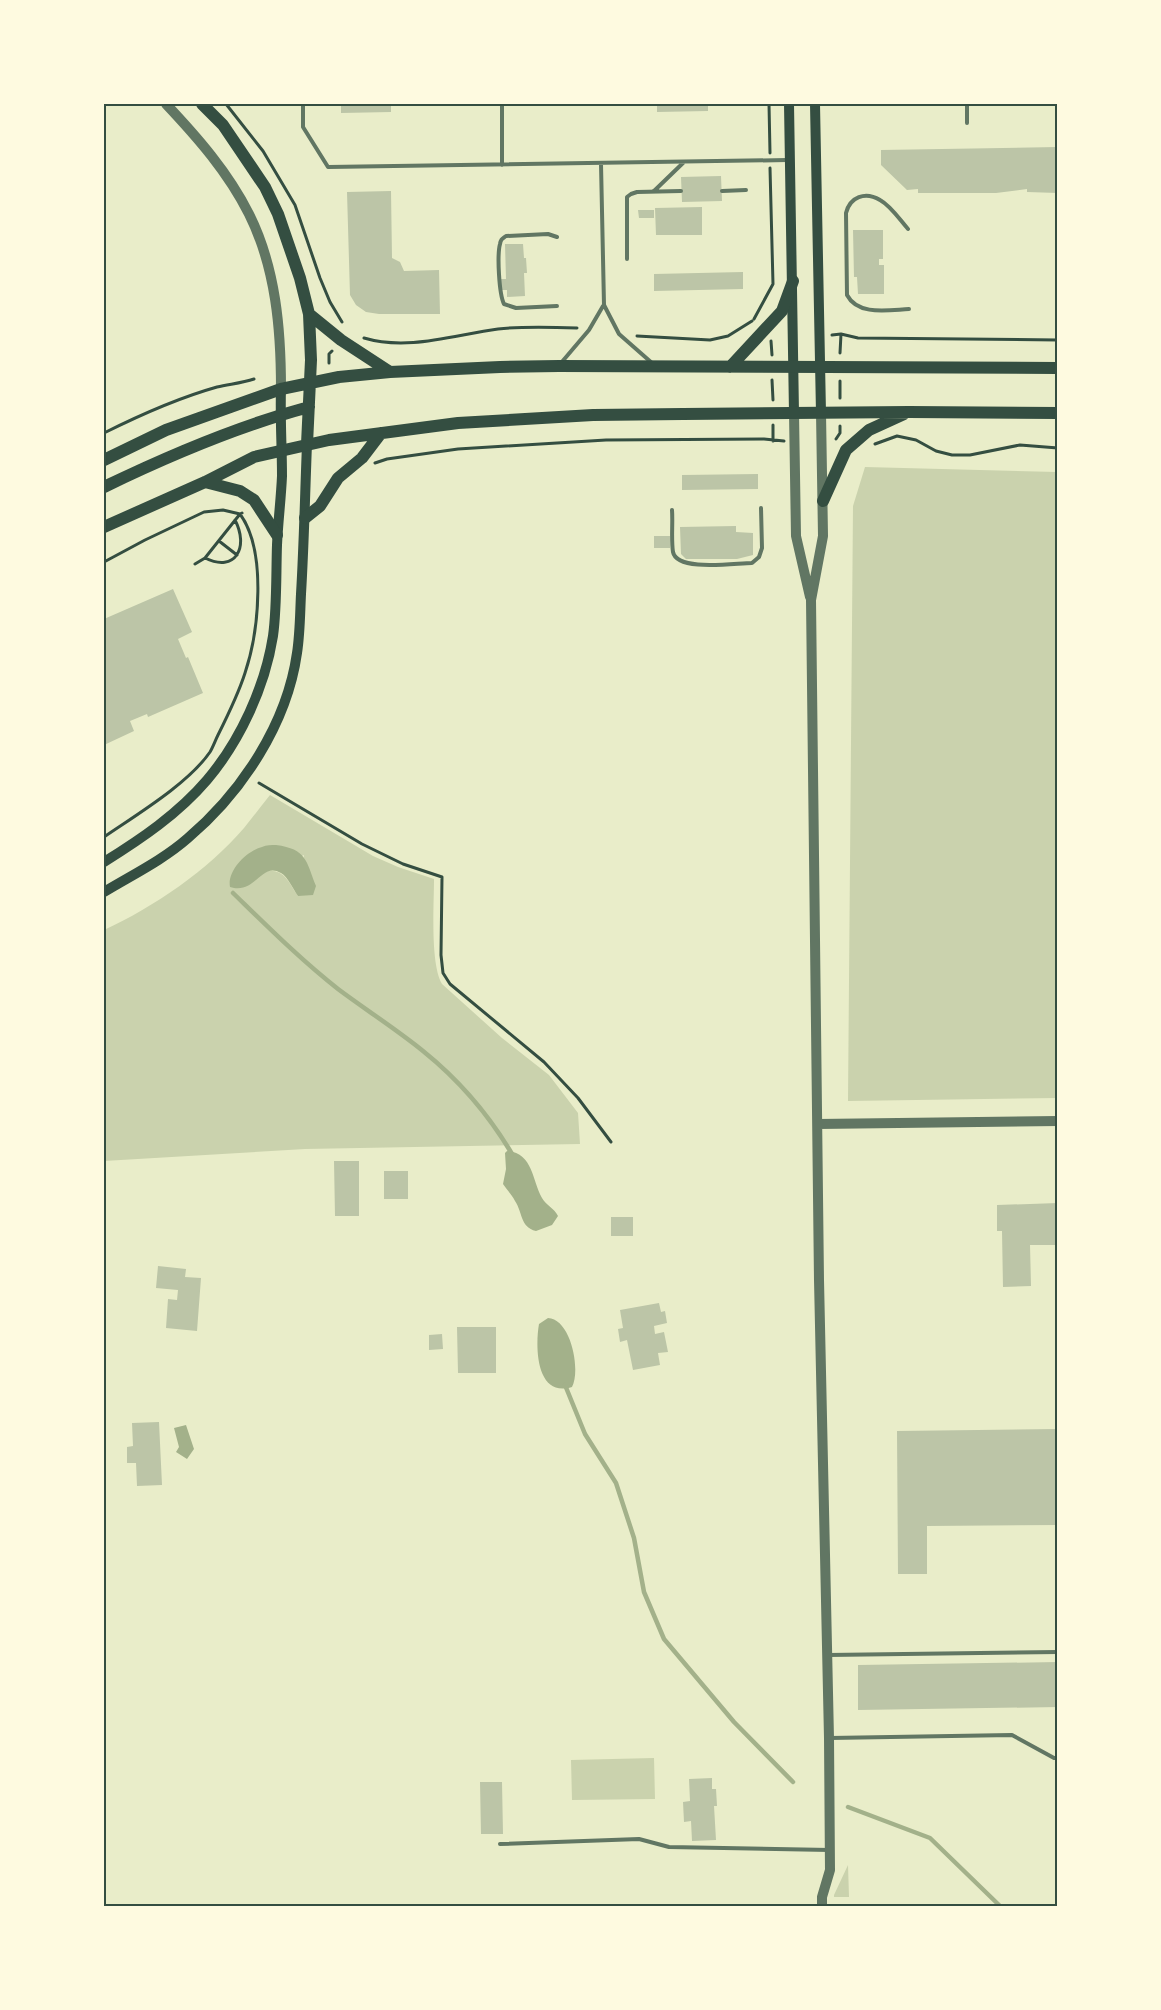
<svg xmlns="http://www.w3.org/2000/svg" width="1161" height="2010" viewBox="0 0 1161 2010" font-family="'Fira Sans',sans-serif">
  <rect width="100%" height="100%" fill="#e9edc9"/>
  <path fill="#cad2ad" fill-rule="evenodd" d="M 865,467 L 1057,472 L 1057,1098 L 848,1101 L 853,506 Z
    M 270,795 L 373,856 L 398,867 L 434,879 C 434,905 430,963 442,984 L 502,1038 L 549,1075 L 578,1113 L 580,1144 L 305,1149 L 104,1161 L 104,930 C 154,907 208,870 244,828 C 253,817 261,806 270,795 ZM 304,855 L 298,896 C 288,882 285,869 266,871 Z
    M 654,1758 L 655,1799 L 572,1800 L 571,1760 Z
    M 848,1865 L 849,1897 L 834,1897 L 834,1895 Z"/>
  <path fill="#a3b18a" d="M 276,845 C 307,849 306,861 316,886 L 313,895 L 298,896 C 293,889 288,877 281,873 C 261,861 256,895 230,887 C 227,871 246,851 262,847 C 266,845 272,845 276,845 Z
    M 507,1151 C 533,1153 532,1180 542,1198 C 546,1205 554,1208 558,1216 L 552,1225 L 536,1231 C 520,1227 523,1213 515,1201 C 512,1195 507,1190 503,1184 L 506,1169 L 505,1153 Z
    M 548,1318 C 571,1319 581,1370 572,1387 C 536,1398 535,1347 539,1324 Z
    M 186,1425 L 194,1449 L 187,1459 L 176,1452 L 179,1447 L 174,1428 Z"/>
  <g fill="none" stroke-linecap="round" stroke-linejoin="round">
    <path stroke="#a3b18a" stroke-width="4.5" d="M 233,893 C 267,926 301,960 338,989 C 366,1010 396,1029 423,1051 C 459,1080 489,1115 512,1154
      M 565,1385 L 585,1434 L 616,1483 L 634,1538 L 644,1592 L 664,1639 L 734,1722 L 793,1782
      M 848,1807 L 930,1838 L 1000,1906"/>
  </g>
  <path fill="#bcc5a7" d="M 341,104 L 391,104 L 391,112 L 341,113 Z
    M 657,104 L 708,104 L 708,111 L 657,112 Z
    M 1058,147 L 1058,193 L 1027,192 L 1027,189 L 996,193 L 918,193 L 918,189 L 907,190 L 881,165 L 881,150 Z
    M 721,176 L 722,201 L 682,202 L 681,177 Z
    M 391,191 L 392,258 L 400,262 L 404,271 L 439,270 L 440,314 L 379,314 L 366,312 L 356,305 L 350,295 L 347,192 Z
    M 702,207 L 702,235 L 656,235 L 655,208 Z
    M 638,210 L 654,210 L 654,218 L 639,218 Z
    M 853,230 L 883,230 L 883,259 L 879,259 L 879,265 L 884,265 L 884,294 L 858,294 L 857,277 L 854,277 Z
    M 505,244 L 523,244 L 524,258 L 526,258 L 527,273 L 524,273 L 525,296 L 507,297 L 507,290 L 501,290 L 501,279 L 506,279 Z
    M 743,272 L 743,289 L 654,291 L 654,274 Z
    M 758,474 L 758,489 L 682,490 L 682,475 Z
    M 736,526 L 736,532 L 753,533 L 753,555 L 737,559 L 686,559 L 681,554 L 680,527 Z
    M 654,536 L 670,536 L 670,548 L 654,548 Z
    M 173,589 L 192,632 L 178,639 L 186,658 L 188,657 L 203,693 L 148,717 L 147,714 L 130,721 L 134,731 L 104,745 L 104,619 Z
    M 334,1161 L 359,1161 L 359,1216 L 335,1216 Z
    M 384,1171 L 408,1171 L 408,1199 L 384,1199 Z
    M 1058,1203 L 1058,1245 L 1030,1245 L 1031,1286 L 1003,1287 L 1002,1231 L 997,1231 L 997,1205 Z
    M 611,1217 L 633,1217 L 633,1236 L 611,1236 Z
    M 158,1266 L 186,1269 L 185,1277 L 201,1278 L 197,1331 L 166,1328 L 168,1299 L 177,1300 L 178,1290 L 156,1288 Z
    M 659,1303 L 661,1312 L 665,1311 L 667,1323 L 654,1326 L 655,1334 L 664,1332 L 668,1352 L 658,1353 L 660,1365 L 633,1370 L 627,1340 L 620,1342 L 618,1329 L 623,1328 L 620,1310 Z
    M 457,1327 L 496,1327 L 496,1373 L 458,1373 Z
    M 442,1334 L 443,1349 L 429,1350 L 429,1335 Z
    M 159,1422 L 162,1485 L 137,1486 L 136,1463 L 127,1463 L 127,1447 L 133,1446 L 132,1423 Z
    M 1058,1429 L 1058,1525 L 927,1526 L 927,1574 L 898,1574 L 897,1431 Z
    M 1058,1662 L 1058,1707 L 858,1710 L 858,1665 Z
    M 712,1778 L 712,1789 L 716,1789 L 717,1806 L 714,1806 L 716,1840 L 692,1841 L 691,1821 L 684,1822 L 683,1802 L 690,1801 L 689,1779 Z
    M 480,1782 L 502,1782 L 503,1834 L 481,1834 Z"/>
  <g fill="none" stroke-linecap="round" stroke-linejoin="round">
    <path stroke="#344e41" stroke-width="3" d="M 226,104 L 263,151 L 295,205 L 320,278 L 330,302 L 342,322
      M 769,104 L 770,153
      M 754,319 L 773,284 L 770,168
      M 832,335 L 841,334 L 858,338 L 1058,340
      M 637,336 L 710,340 L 728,336 L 752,321
      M 364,338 C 408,351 453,335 498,329 C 523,326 552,327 577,328
      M 771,341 L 772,355
      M 840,353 L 841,334
      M 329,363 L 329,354 L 332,351
      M 772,380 L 773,400
      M 840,398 L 840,381
      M 773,425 L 773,441
      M 104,433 C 140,415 178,398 217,387 C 230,384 242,383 254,379
      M 836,439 L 840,433 L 840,426
      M 875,444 L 897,436 L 916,440 L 936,451 L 952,455 L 970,455 L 1020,445 L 1058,448
      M 375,463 L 387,459 L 458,449 L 606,440 L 764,439 L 784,441
      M 219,541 L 237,555
      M 205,558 C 236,573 249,547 235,520
      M 104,562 L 145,540 L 204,512 L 223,510 L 240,514 L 242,513
      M 259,783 L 362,844 L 403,864 L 442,877 L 441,955 L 443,973 L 450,984 L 544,1062 L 578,1098 L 611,1142
      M 104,837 C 136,815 188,784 210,752 C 213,747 215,741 218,735 C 228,715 238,695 245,673 C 259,631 267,551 240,514 L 205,558 L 195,564"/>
    <path stroke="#617663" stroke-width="4" d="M 303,104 L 303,127 L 328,167 L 787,160
      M 502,104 L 502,165
      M 967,104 L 967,123
      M 601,164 L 604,305 L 619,334 L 652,363
      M 654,191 L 683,163
      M 722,191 L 746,190
      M 908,229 C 900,220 891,206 880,200 C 865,191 850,197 846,213 L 847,295 C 858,316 888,310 909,309
      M 557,237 L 548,234 L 506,236 C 502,239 501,239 500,244 C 497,255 499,294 504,304 L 516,308 L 557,306
      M 627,259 L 627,197 L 631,194 L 637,192 L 681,191
      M 561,363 L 589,330 L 603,306
      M 672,510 C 673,523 671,539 673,552 C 677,572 735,563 752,563 L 759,557 L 762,548 L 761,508
      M 828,1655 L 1058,1652
      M 830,1738 L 1012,1735 L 1054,1758 L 1058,1758
      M 500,1844 L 639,1839 L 669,1847 L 830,1850"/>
    <path stroke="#617663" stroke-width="10" d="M 166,104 C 197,137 228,172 249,214 C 276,268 281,330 281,389
      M 794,413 L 796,536 L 810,597
      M 821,413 L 823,536 L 811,600 L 819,1280 L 829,1738 L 830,1870 L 822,1897 L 822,1906
      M 818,1124 L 1058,1121"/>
    <path stroke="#344e41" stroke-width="10" d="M 789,104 L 794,413
      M 815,104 L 821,413
      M 104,862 C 141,839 178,814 207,780 C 240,741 265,687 273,636 C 277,608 276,573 277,545 C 278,522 281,499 282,476 C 282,447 280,418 281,389
      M 104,892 C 132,875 163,860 188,838 C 242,792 287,724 297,653 C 300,634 300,614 301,594 C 304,544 305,494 307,444"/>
    <path stroke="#344e41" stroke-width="12" d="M 202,104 L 223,125 L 265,187 L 278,214 L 300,278 L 309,314 L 311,360 L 307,444
      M 309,314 L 341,340 L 390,372
      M 730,367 L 782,311 L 793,281
      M 104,460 L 166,430 L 281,389 L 339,377 L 390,372 L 500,367 L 559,366 L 1058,368
      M 205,482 L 240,491 L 254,500 L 277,535
      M 104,487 C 170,455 238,426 309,407
      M 823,501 L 846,450 L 869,430 L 904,414
      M 305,518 L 320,506 L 338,478 L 362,458 L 381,433
      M 104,527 L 205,482 L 254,457 L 329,440 L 458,423 L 593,415 L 683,414 L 909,412 L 1058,413"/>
  </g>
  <rect width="1161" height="2010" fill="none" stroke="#fefae0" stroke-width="210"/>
  <rect x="105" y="105" width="951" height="1800" fill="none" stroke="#344e41" stroke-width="2"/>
</svg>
